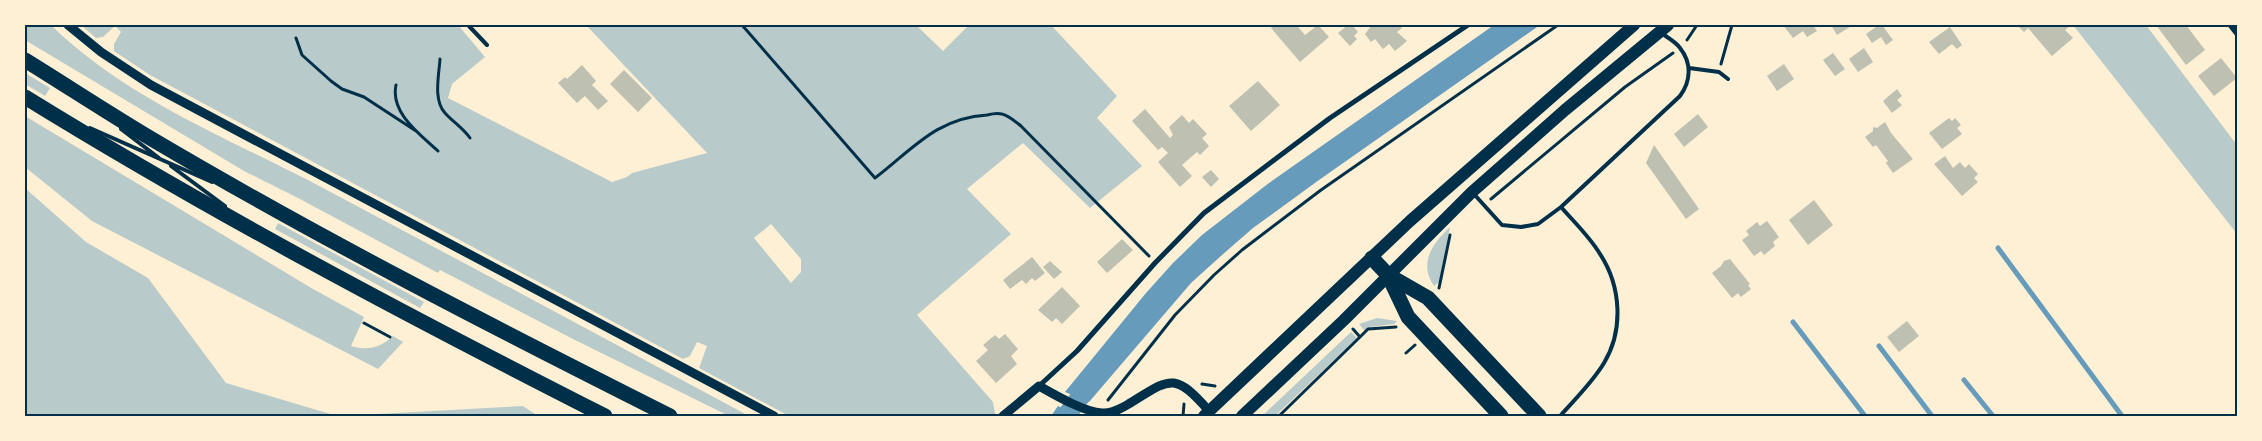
<svg xmlns="http://www.w3.org/2000/svg" width="2262" height="441" viewBox="0 0 2262 441" font-family="Raleway,sans-serif">
  <rect width="100%" height="100%" fill="#fdf0d5"/>
  <path fill="#b9caca" fill-rule="evenodd" d="M 25,25 L 51,25 C 126,99 230,139 323,188 C 465,263 607,340 749,416 L 729,416 L 573,339 L 440,270 L 438,273 L 300,199 L 244,171 L 25,40 Z
    M 81,25 L 458,25 L 485,57 L 452,84 L 448,98 L 612,182 L 627,177 L 632,173 L 707,153 L 586,25 L 916,25 L 943,51 L 969,25 L 1051,25 L 1117,96 L 1097,118 L 1142,166 L 1090,208 L 1023,143 L 967,189 L 1011,234 L 917,315 L 993,402 L 995,414 L 992,416 L 789,416 L 699,368 L 707,346 L 697,342 L 690,356 L 683,359 L 150,75 L 114,51 L 114,44 L 121,32 L 115,26 L 103,37 L 96,38 ZM 771,224 L 801,259 L 801,272 L 791,283 L 754,238 Z
    M 2073,25 L 2146,25 L 2237,145 L 2237,234 Z
    M 25,73 L 50,88 L 45,96 L 25,84 Z
    M 25,116 L 313,289 L 364,317 L 351,346 C 368,351 380,348 393,336 L 403,342 L 378,369 L 92,221 L 25,167 Z
    M 25,188 L 86,242 L 148,278 L 226,383 L 337,416 L 25,416 Z
    M 278,223 L 424,302 L 420,308 L 275,229 Z
    M 1450,227 L 1439,282 L 1434,286 C 1418,263 1433,243 1450,227 Z
    M 1377,318 L 1397,321 L 1394,324 L 1370,327 L 1365,331 L 1359,324 Z
    M 1351,332 L 1357,338 L 1275,416 L 1262,416 Z
    M 523,406 L 538,416 L 342,416 Z"/>
  <path fill="#669bbc" d="M 1494,25 L 1540,25 L 1319,180 L 1253,228 L 1222,255 L 1191,283 L 1089,402 L 1065,392 L 1146,293 L 1173,263 L 1202,235 L 1269,183 Z
    M 1058,406 L 1079,416 L 1051,416 Z"/>
  <g fill="none" stroke-linecap="round" stroke-linejoin="round">
    <path stroke="#669bbc" stroke-width="5" d="M 1998,248 L 2122,416
      M 1793,322 L 1865,416
      M 1879,346 L 1932,416
      M 1964,380 L 1993,416"/>
    <path stroke="#669bbc" stroke-width="19" d="M 1066,416 L 1095,377"/>
  </g>
  <path fill="#bec0b2" d="M 1275,25 L 1301,25 L 1298,27 L 1305,35 L 1318,25 L 1329,37 L 1300,62 L 1271,28 Z
    M 1348,25 L 1352,25 L 1358,32 L 1354,36 L 1357,39 L 1350,46 L 1338,33 Z
    M 1372,25 L 1399,25 L 1402,28 L 1397,32 L 1407,41 L 1395,51 L 1389,44 L 1383,49 L 1375,39 L 1371,42 L 1365,34 Z
    M 1783,25 L 1813,25 L 1817,31 L 1807,37 L 1803,31 L 1793,38 Z
    M 1831,25 L 1853,25 L 1837,35 Z
    M 1879,25 L 1882,25 L 1893,40 L 1886,45 L 1881,37 L 1872,43 L 1866,34 Z
    M 2017,25 L 2071,25 L 2065,30 L 2073,38 L 2052,56 L 2028,28 L 2024,32 Z
    M 2156,25 L 2186,25 L 2205,50 L 2186,65 Z
    M 1950,27 L 1962,45 L 1957,49 L 1952,44 L 1939,54 L 1929,42 Z
    M 1864,48 L 1873,62 L 1858,72 L 1849,59 Z
    M 1833,53 L 1845,69 L 1835,76 L 1823,60 Z
    M 2221,58 L 2237,78 L 2214,96 L 2198,76 Z
    M 1784,64 L 1794,79 L 1777,91 L 1767,76 Z
    M 582,65 L 596,81 L 592,85 L 608,101 L 598,110 L 585,96 L 577,103 L 558,83 L 565,77 L 567,79 Z
    M 624,70 L 652,98 L 638,112 L 610,84 Z
    M 1258,81 L 1280,105 L 1251,131 L 1229,106 Z
    M 1897,89 L 1902,96 L 1897,100 L 1902,105 L 1892,113 L 1883,101 Z
    M 1145,109 L 1170,138 L 1173,135 L 1169,127 L 1182,115 L 1189,123 L 1193,119 L 1207,134 L 1202,138 L 1209,146 L 1200,155 L 1197,152 L 1182,165 L 1192,176 L 1180,187 L 1158,162 L 1168,153 L 1162,147 L 1158,150 L 1132,121 Z
    M 1698,114 L 1708,127 L 1684,147 L 1674,134 Z
    M 1949,118 L 1952,121 L 1955,118 L 1961,125 L 1957,128 L 1962,134 L 1942,149 L 1929,133 Z
    M 1885,122 L 1891,133 L 1913,159 L 1893,173 L 1886,163 L 1888,161 L 1876,145 L 1873,147 L 1865,137 L 1873,131 L 1873,127 L 1877,128 Z
    M 1654,145 L 1699,209 L 1686,219 L 1646,163 Z
    M 1945,156 L 1953,168 L 1960,162 L 1965,168 L 1969,164 L 1978,174 L 1974,178 L 1978,182 L 1962,196 L 1934,164 Z
    M 1211,170 L 1219,179 L 1211,187 L 1202,177 Z
    M 1814,200 L 1833,225 L 1808,245 L 1789,220 Z
    M 1767,221 L 1779,237 L 1773,242 L 1775,246 L 1764,255 L 1761,251 L 1754,256 L 1742,240 L 1749,235 L 1746,231 L 1757,222 L 1760,226 Z
    M 1122,239 L 1133,250 L 1107,273 L 1097,262 Z
    M 1032,257 L 1045,273 L 1035,281 L 1032,278 L 1026,284 L 1022,280 L 1010,289 L 1003,280 Z
    M 1730,259 L 1750,284 L 1748,285 L 1751,289 L 1741,297 L 1738,293 L 1732,298 L 1712,273 L 1721,266 L 1724,261 Z
    M 1050,261 L 1062,272 L 1054,279 L 1043,267 Z
    M 1062,287 L 1080,306 L 1062,324 L 1056,318 L 1052,322 L 1038,310 Z
    M 1907,321 L 1919,336 L 1899,352 L 1887,337 Z
    M 1005,334 L 1018,349 L 1011,356 L 1017,364 L 996,383 L 976,361 L 988,350 L 983,345 L 995,335 L 999,339 Z"/>
  <g fill="none" stroke-linecap="round" stroke-linejoin="round">
    <path stroke="#003049" stroke-width="3" d="M 742,25 L 875,178 C 912,150 936,118 987,115 C 991,114 998,113 1002,114 C 1008,115 1016,122 1021,126 L 1149,256
      M 296,38 L 302,55 L 331,81 L 342,89 L 364,97 L 416,131
      M 1687,40 L 1697,25
      M 440,59 C 439,75 433,100 445,113 C 453,122 463,128 470,138
      M 1721,64 L 1732,25
      M 396,85 C 390,113 420,134 438,151
      M 1491,199 L 1625,87 L 1673,53
      M 1439,288 L 1450,235
      M 364,323 L 390,337
      M 1360,337 L 1368,329 L 1396,327
      M 1406,353 L 1415,345
      M 1202,384 L 1215,386
      M 1108,400 L 1175,315 L 1214,275 L 1242,250 L 1321,190 L 1558,25
      M 1183,416 L 1184,404
      M 1279,416 L 1360,337 L 1353,329"/>
    <path stroke="#003049" stroke-width="4" d="M 468,25 L 487,45
      M 1689,68 L 1719,72 L 1728,79
      M 90,128 L 212,182
      M 121,129 L 159,158
      M 171,166 L 225,206
      M 1473,193 L 1502,225 L 1521,227 L 1538,224 L 1561,207 L 1680,96 C 1691,81 1692,63 1680,48 C 1676,42 1667,37 1661,33
      M 1560,416 C 1575,399 1592,383 1604,363 C 1624,330 1621,286 1600,254 C 1590,237 1574,222 1561,207"/>
    <path stroke="#003049" stroke-width="5" d="M 2230,25 L 2237,34
      M 1039,386 L 1077,351 L 1155,263 L 1204,213 L 1330,118 L 1468,25"/>
    <path stroke="#003049" stroke-width="9" d="M 68,25 L 101,52 L 151,85 L 774,416
      M 1003,416 L 1039,386 C 1055,395 1084,412 1102,413 C 1111,414 1119,409 1127,405 C 1170,379 1173,370 1209,411"/>
    <path stroke="#003049" stroke-width="12" d="M 1204,416 L 1410,221 L 1634,25
      M 1242,416 L 1344,320 L 1472,192 L 1565,110 L 1668,25"/>
    <path stroke="#003049" stroke-width="15" d="M 25,60 C 67,86 108,113 150,138 C 319,238 495,328 670,416
      M 25,97 C 213,213 408,316 605,416
      M 1372,258 L 1388,275 L 1428,298 L 1539,416
      M 1388,275 L 1408,317 L 1501,416"/>
  </g>
  <rect width="2262" height="441" fill="none" stroke="#fdf0d5" stroke-width="52"/>
  <rect x="26" y="26" width="2210" height="389" fill="none" stroke="#003049" stroke-width="2"/>
</svg>
